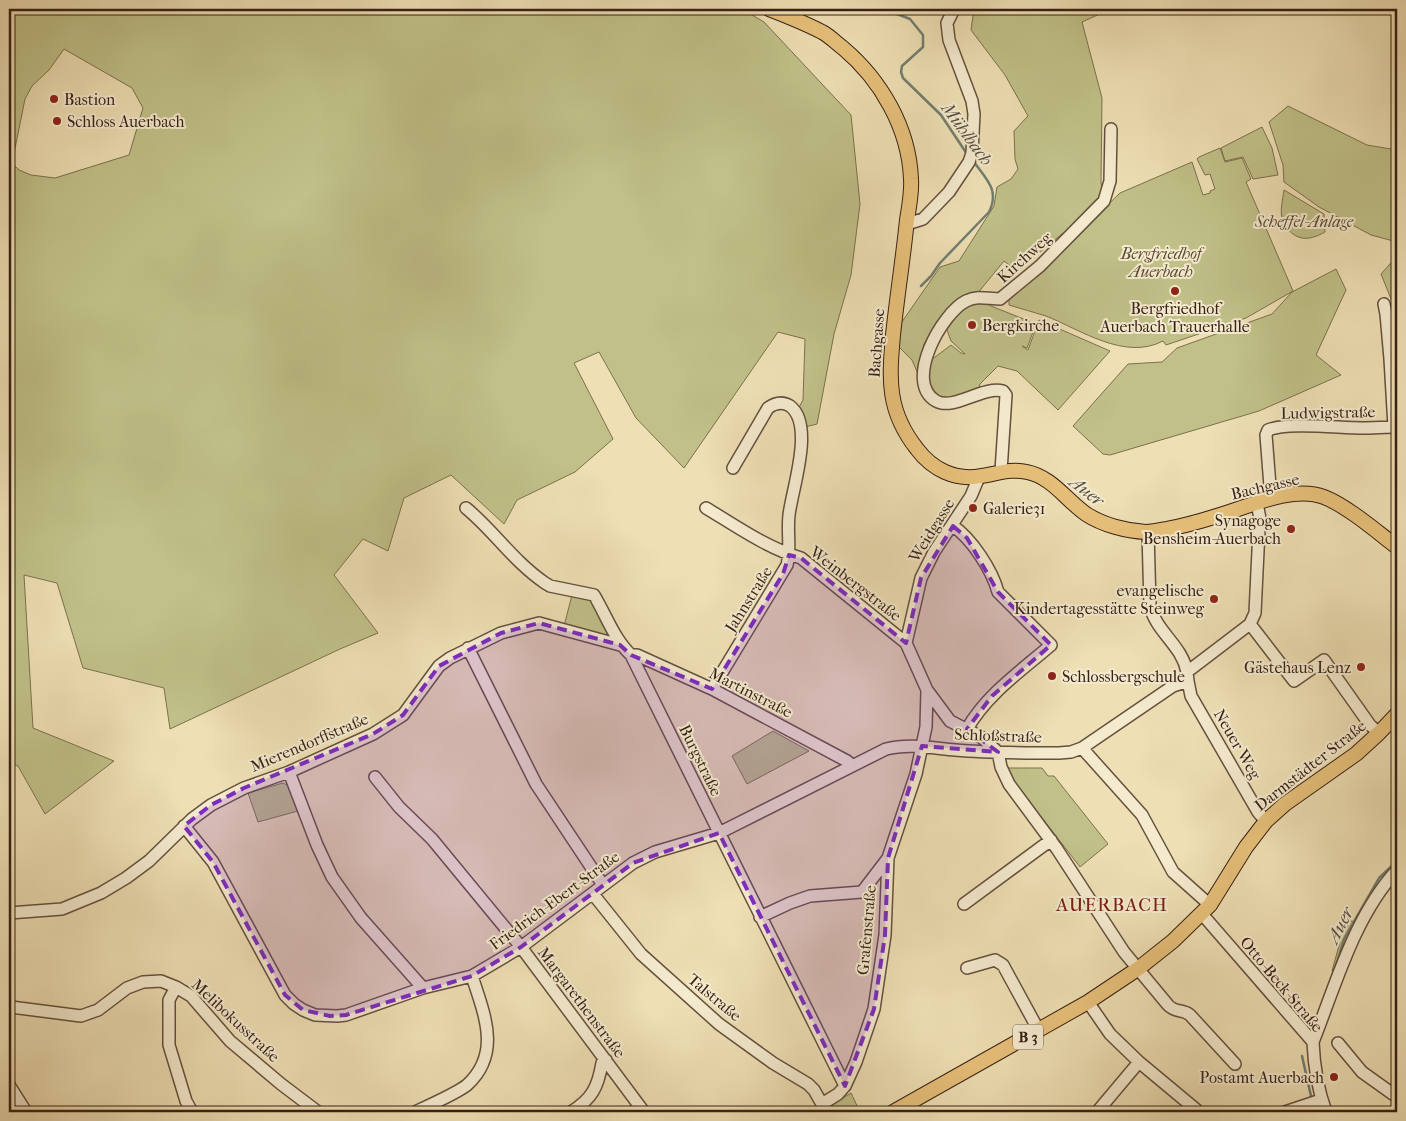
<svg xmlns="http://www.w3.org/2000/svg" width="1406" height="1121" viewBox="0 0 1406 1121" font-family="'IM FELL French Canon',serif">
  <rect width="100%" height="100%" fill="#eedfb4"/>
  <filter id="stains"><feTurbulence type="fractalNoise" baseFrequency=".004" numOctaves="4"/><feColorMatrix values="0 0 0 0 .2 0 0 0 0 .09 0 0 0 0 .02 0 0 0 .5 -.17"/></filter>
  <radialGradient id="worn" r=".72"><stop offset=".6" stop-color="#630" stop-opacity="0"/><stop offset="1" stop-color="#630" stop-opacity=".3"/></radialGradient>
  <path fill="#c0c088" stroke="#7c704f" fill-rule="evenodd" d="M 9,9 L 742,9 L 764,22 L 851,115 L 860,204 L 851,275 L 834,334 L 817,424 L 805,427 L 798,409 L 803,400 L 805,339 L 778,332 L 684,468 L 636,418 L 599,352 L 574,363 L 613,439 L 575,472 L 517,500 L 504,524 L 451,475 L 404,498 L 388,551 L 363,539 L 334,575 L 378,633 L 340,649 L 170,729 L 164,688 L 83,668 L 57,583 L 24,575 L 33,728 L 114,761 L 45,814 L 18,766 L 9,762 ZM 64,49 L 132,88 L 143,108 L 129,155 L 55,178 L 31,175 L 19,170 L 12,163 L 25,99 L 32,86 L 49,70 Z
    M 974,9 L 1111,9 L 1082,22 L 1102,98 L 1101,182 L 1104,197 L 1065,235 L 1063,233 L 1017,271 L 1004,261 L 977,294 L 941,318 L 924,344 L 918,374 L 912,360 L 898,346 L 897,329 L 940,267 L 959,261 L 994,206 L 997,187 L 1011,179 L 1018,169 L 1015,159 L 1014,131 L 1028,116 L 1005,75 L 971,30 Z
    M 1288,106 L 1367,145 L 1397,150 L 1397,242 L 1371,235 L 1319,207 L 1284,182 L 1283,165 L 1269,122 Z
    M 1262,127 L 1272,148 L 1278,175 L 1253,179 L 1243,157 L 1225,161 L 1221,148 Z
    M 1220,148 L 1225,162 L 1242,158 L 1251,179 L 1246,182 L 1293,291 L 1246,318 L 1166,345 L 1163,341 C 1125,361 1081,330 1046,316 C 1034,312 1021,309 1009,305 L 1009,300 L 1120,193 L 1192,162 L 1203,195 L 1210,193 L 1210,191 L 1215,189 L 1210,174 L 1205,175 L 1197,159 L 1199,157 Z
    M 1284,190 L 1324,214 L 1325,232 C 1311,240 1298,242 1287,228 C 1286,227 1283,223 1283,222 C 1279,212 1283,199 1284,190 Z
    M 1397,256 L 1397,314 L 1381,274 Z
    M 1336,269 L 1346,290 L 1316,355 L 1341,375 L 1259,411 L 1110,455 L 1103,454 L 1073,426 L 1128,364 L 1162,362 L 1177,348 L 1272,314 L 1292,292 Z
    M 979,300 L 991,306 L 1036,324 L 1027,348 L 1022,346 L 1028,350 L 1039,320 L 1110,351 L 1058,410 L 1017,371 L 998,366 L 980,384 L 979,389 C 965,394 933,411 928,386 C 926,379 927,370 927,363 L 951,345 L 961,353 L 965,354 L 951,341 L 947,330 L 949,318 L 958,308 Z
    M 572,595 L 592,599 L 608,630 L 605,638 L 564,626 Z
    M 773,731 L 809,751 L 747,784 L 732,756 Z
    M 1008,768 L 1042,768 L 1048,776 L 1054,776 L 1108,844 L 1080,867 L 1015,783 Z
    M 283,783 L 289,786 L 298,811 L 258,822 L 248,793 Z
    M 1352,921 L 1355,923 L 1347,939 L 1337,973 L 1332,971 L 1343,931 L 1342,923 Z
    M 851,1093 L 860,1112 L 830,1112 L 833,1104 Z"/>
  <g fill="none" stroke-linecap="round" stroke-linejoin="round">
    <path stroke="#727e70" stroke-width="2.5" d="M 793,9 L 794,9
      M 884,9 L 910,19 L 923,35 L 923,47 L 902,66 L 901,72 L 903,78 L 941,115 L 967,154
      M 921,286 L 931,276 L 940,263 L 989,212 C 1000,190 986,179 974,162
      M 1336,966 L 1344,939 L 1379,878 L 1397,861
      M 1311,1029 L 1314,1022
      M 1302,1056 L 1311,1096
      M 1314,1107 L 1316,1112"/>
    <defs>
      <path id="minor" d="M 907,224 L 923,219 L 949,192 L 969,162 L 972,153 L 974,114 L 972,101 L 949,40 L 947,23 L 954,9
        M 1384,304 L 1386,314 L 1390,359 L 1394,427
        M 1001,471 L 1006,395 L 1003,391 C 982,386 953,411 936,401 C 903,382 942,313 966,301 C 978,295 988,299 1000,299 L 1040,266 L 1104,201 L 1110,181 L 1111,129
        M 1271,499 L 1266,435 L 1268,430 C 1289,422 1338,428 1362,428 C 1374,428 1385,427 1397,427
        M 466,508 C 494,531 513,561 545,583 L 550,586 L 594,595 C 606,615 614,639 631,655 L 845,1086
        M 706,508 C 736,526 767,548 801,558 L 906,643
        M 953,526 C 972,539 992,570 998,592 L 1051,645 C 1021,671 987,694 967,729
        M 1148,532 L 1150,606 C 1156,632 1182,645 1187,672
        M 1250,624 L 1294,681 L 1324,660 L 1370,725 L 1379,733
        M 468,648 L 536,784 L 603,885
        M 631,655 L 637,655 L 712,689 L 847,761 L 852,766
        M 1188,681 L 1191,696 L 1258,812 L 1266,821
        M 712,689 L 787,565 C 791,549 787,532 789,515 C 792,489 815,425 790,406 C 782,401 775,403 768,408 L 733,468
        M 927,690 L 950,721 L 981,737 L 998,752 L 1001,767 L 1009,784 L 1057,849 L 1124,952 L 1168,1005 C 1175,1013 1183,1009 1190,1015 L 1235,1064
        M 1082,748 L 1142,815 L 1173,872 L 1210,905
        M 289,772 L 317,845 L 332,877 L 361,918 L 423,988
        M 375,777 L 399,807 L 432,839 L 521,947 L 644,1112
        M 184,826 L 213,862 L 285,995 L 294,1004 L 303,1010 L 315,1015 L 337,1016 L 346,1015 L 423,988 L 472,976 L 521,947 L 633,863 L 655,852 L 719,833 L 886,749 C 909,743 932,748 955,750 C 990,753 1025,753 1059,753 L 1071,752 L 1082,748 L 1173,686 L 1188,681 L 1187,672 L 1250,624 L 1255,613 L 1259,530 L 1261,524 L 1257,503
        M 593,894 L 641,954 L 719,1024 L 773,1063 L 808,1084 L 814,1090 L 822,1104 L 824,1112
        M 964,904 L 1051,840
        M 9,913 L 62,909 L 101,893 L 126,878 L 149,861 L 192,819 L 211,805 L 244,788 L 289,772 L 373,734 L 403,715 L 439,666 L 450,658 L 501,633 L 539,623 L 620,645
        M 1202,914 L 1313,1042 C 1314,1066 1318,1090 1326,1112
        M 760,917 L 790,903 L 810,896 L 862,892 L 888,858
        M 967,968 L 995,960 L 1003,965 L 1039,1031
        M 176,987 L 169,1000 L 169,1045 L 186,1101 L 192,1112
        M 1088,1002 L 1110,1034 L 1139,1062 L 1199,1112
        M 11,1007 L 81,1016 L 98,1010 L 127,988 L 143,982 L 161,981 L 176,987 L 191,996 L 230,1041 L 281,1084 L 318,1112
        M 1313,1042 C 1336,984 1354,917 1397,870
        M 1338,1043 L 1362,1072 L 1397,1097
        M 9,1085 L 26,1112
        M 822,1104 L 838,1094 L 845,1086 L 856,1062 L 874,1009 L 885,935 L 888,858 L 916,774 L 926,727 L 927,690 L 906,643 L 921,578 L 934,552 L 971,496 L 979,477
        M 415,1112 C 428,1106 457,1093 467,1085 C 502,1053 484,1014 472,976
        M 571,1112 C 592,1099 598,1087 602,1063 L 606,1060
        M 1097,1112 L 1139,1062
        M 1285,1112 L 1321,1100"/>
      <path id="major" d="M 769,9 C 787,16 805,23 822,32 C 830,36 836,43 843,48 C 881,80 909,128 911,179 C 912,192 909,207 907,220 C 903,259 897,297 893,335 C 889,380 887,411 917,449 C 932,469 955,481 981,476 C 997,474 1010,468 1027,472 C 1052,477 1066,500 1086,514 C 1103,525 1126,531 1146,532 C 1153,532 1160,530 1167,529 C 1184,526 1201,521 1217,516 C 1248,507 1292,485 1324,497 C 1347,506 1376,531 1397,547
        M 893,1112 L 1088,1002 L 1139,968 L 1173,941 L 1210,905 L 1246,847 L 1266,821 L 1285,804 L 1356,754 L 1379,733 L 1397,714"/>
    </defs>
    <use href="#minor" stroke="#65503e" stroke-width="14"/>
    <use href="#major" stroke="#372016" stroke-width="16"/>
    <use href="#minor" stroke="#f4eace" stroke-width="11"/>
    <use href="#major" stroke="#e7c07a" stroke-width="14"/>
  </g>
  <path fill="#7b2cbf" fill-opacity="0.2" stroke="#7b2cbf" stroke-width="4" stroke-dasharray="10 6" stroke-linejoin="round" d="M 953,526 L 967,538 L 998,592 L 1051,645 L 992,696 L 967,729 L 998,752 L 922,746 L 888,858 L 885,935 L 874,1009 L 845,1086 L 719,833 L 633,863 L 521,947 L 472,976 L 346,1015 L 330,1016 L 303,1010 L 285,995 L 213,862 L 184,826 L 211,805 L 244,788 L 373,734 L 403,715 L 439,666 L 501,633 L 539,623 L 620,645 L 631,655 L 712,689 L 783,574 L 789,555 L 801,558 L 906,643 L 921,578 Z"/>
  <g fill="#8f2418" stroke="#f4eace" stroke-width="2">
    <circle cx="54" cy="99" r="5"/>
    <circle cx="57" cy="121" r="5"/>
    <circle cx="1175" cy="291" r="5"/>
    <circle cx="972" cy="325" r="5"/>
    <circle cx="973" cy="508" r="5"/>
    <circle cx="1291" cy="529" r="5"/>
    <circle cx="1214" cy="599" r="5"/>
    <circle cx="1361" cy="667" r="5"/>
    <circle cx="1052" cy="676" r="5"/>
    <circle cx="1334" cy="1077" r="5"/>
  </g>
  <g text-anchor="middle" stroke-width="4" stroke-linejoin="round" paint-order="stroke">
    <rect fill="#f4eace" stroke="#705d4d" stroke-width="1" x="1013" y="1024.5" width="30" height="25" rx="4"/>
    <g font-size="15" font-weight="bold" fill="#372016">
      <text x="1028" y="1042">B 3</text>
    </g>
    <g font-size="16" fill="#372016" stroke="#f4eace" text-anchor="start">
      <text x="64" y="105">Bastion</text>
      <text x="67" y="127">Schloss Auerbach</text>
      <text x="1175" y="314" text-anchor="middle">Bergfriedhof<tspan x="1175" dy="18">Auerbach Trauerhalle</tspan></text>
      <text x="982" y="331">Bergkirche</text>
      <text x="983" y="514">Galerie31</text>
      <text x="1281" y="526" text-anchor="end">Synagoge<tspan x="1281" dy="18">Bensheim-Auerbach</tspan></text>
      <text x="1204" y="596" text-anchor="end">evangelische<tspan x="1204" dy="18">Kindertagesstätte Steinweg</tspan></text>
      <text x="1351" y="673" text-anchor="end">Gästehaus Lenz</text>
      <text x="1062" y="682">Schlossbergschule</text>
      <text x="1324" y="1083" text-anchor="end">Postamt Auerbach</text>
    </g>
    <g font-size="16" font-style="italic" fill="#594832" stroke="#f4eace">
      <text x="1304" y="227">Scheffel-Anlage</text>
      <text x="1161" y="259">Bergfriedhof<tspan x="1161" dy="18">Auerbach</tspan></text>
    </g>
    <g font-size="16" fill="#372016" stroke="#f4eace">
      <text transform="translate(1024 257) rotate(-42)" y="6">Kirchweg</text>
      <text transform="translate(876 343) rotate(-86)" y="6">Bachgasse</text>
      <text transform="translate(1328 412) rotate(-1)" y="6">Ludwigstraße</text>
      <text transform="translate(1265 486) rotate(-13)" y="6">Bachgasse</text>
      <text transform="translate(931 530) rotate(-58)" y="6">Weidgasse</text>
      <text transform="translate(856 583) rotate(38)" y="6">Weinbergstraße</text>
      <text transform="translate(748 599) rotate(-58)" y="6">Jahnstraße</text>
      <text transform="translate(751 692) rotate(27)" y="6">Martinstraße</text>
      <text transform="translate(998 735) rotate(2)" y="6">Schloßstraße</text>
      <text transform="translate(309 742) rotate(-23)" y="6">Mierendorffstraße</text>
      <text transform="translate(1238 744) rotate(60)" y="6">Neuer Weg</text>
      <text transform="translate(701 760) rotate(64)" y="6">Burgstraße</text>
      <text transform="translate(1310 765) rotate(-38)" y="6">Darmstädter Straße</text>
      <text transform="translate(554 900) rotate(-36)" y="6">Friedrich-Ebert-Straße</text>
      <text transform="translate(866 930) rotate(-85)" y="6">Grafenstraße</text>
      <text transform="translate(1282 984) rotate(50)" y="6">Otto-Beck-Straße</text>
      <text transform="translate(715 997) rotate(40)" y="6">Talstraße</text>
      <text transform="translate(582 1002) rotate(53)" y="6">Margarethenstraße</text>
      <text transform="translate(236 1020) rotate(43)" y="6">Melibokusstraße</text>
    </g>
    <g font-size="18" font-style="italic" fill="#544f43" stroke="#f4eace">
      <text transform="translate(967 134) rotate(54)" y="6">Mühlbach</text>
      <text transform="translate(1087 491) rotate(38)" y="6">Auer</text>
      <text transform="translate(1340 925) rotate(-63)" y="6">Auer</text>
    </g>
    <g font-size="19" letter-spacing="1" fill="#7a1f14" stroke="#f4eace">
      <text x="1112" y="911">AUERBACH</text>
    </g>
  </g>
  <rect width="1406" height="1121" fill="none" stroke="#eedfb4" stroke-width="30"/>
  <rect x="10" y="10" width="1386" height="1101" fill="none" stroke="#372016" stroke-width="2.5"/>
  <rect x="15" y="15" width="1376" height="1091" fill="none" stroke="#372016"/>
  <rect width="100%" height="100%" filter="url(#stains)"/>
  <rect width="100%" height="100%" fill="url(#worn)"/>
</svg>
